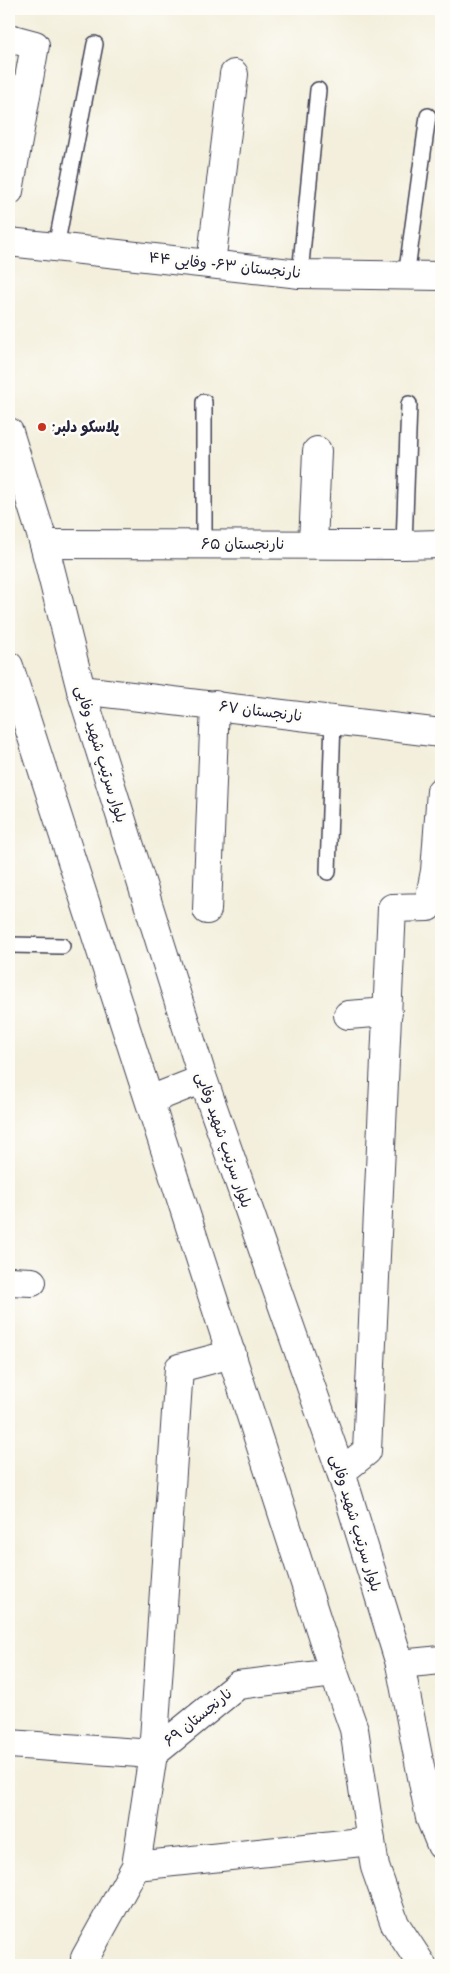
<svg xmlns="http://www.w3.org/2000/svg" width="450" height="1974" viewBox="0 0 450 1974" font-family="'Balsamiq Sans','Playpen Sans Arabic',sans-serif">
  <rect width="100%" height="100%" fill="#fdfcf7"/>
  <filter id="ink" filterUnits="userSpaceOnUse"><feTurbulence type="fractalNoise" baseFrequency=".02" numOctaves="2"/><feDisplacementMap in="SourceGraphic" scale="10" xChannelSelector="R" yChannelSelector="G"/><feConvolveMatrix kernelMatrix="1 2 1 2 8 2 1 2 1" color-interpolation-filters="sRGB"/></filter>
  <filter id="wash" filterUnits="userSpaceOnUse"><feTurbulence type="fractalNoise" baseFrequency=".0096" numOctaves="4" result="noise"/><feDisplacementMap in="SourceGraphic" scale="20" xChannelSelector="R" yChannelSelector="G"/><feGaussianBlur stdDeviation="1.12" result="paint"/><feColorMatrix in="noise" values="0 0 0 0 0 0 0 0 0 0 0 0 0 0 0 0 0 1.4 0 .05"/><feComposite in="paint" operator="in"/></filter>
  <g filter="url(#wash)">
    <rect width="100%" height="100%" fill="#f3efdc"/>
  </g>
  <g filter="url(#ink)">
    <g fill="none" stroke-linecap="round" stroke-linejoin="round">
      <defs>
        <path id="service" d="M 56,247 L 95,44
          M 300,274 L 318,90
          M 406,277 L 428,116
          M 204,402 L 204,544
          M 404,545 L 409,404
          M 328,872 L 333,720
          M 9,945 L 62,946"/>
        <path id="minor" d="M 9,38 L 35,45 L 9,191
          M 9,242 L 300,274 L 441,276
          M 211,264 L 234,74
          M 44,544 L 404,545 L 441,544
          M 313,544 L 317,451
          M 81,690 L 441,733
          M 207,910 L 215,705
          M 348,1015 L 388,1012
          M 9,1281 L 32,1282
          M 341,1472 L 367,1451 L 392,908 L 428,907 L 435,871 L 441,791
          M 400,1664 L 441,1660
          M 9,1744 L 153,1754
          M 153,1754 L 238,1685 L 334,1673
          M 136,1866 L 371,1841
          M 85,1958 L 136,1866 L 153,1754 L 179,1368 L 232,1354"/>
        <path id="secondary" d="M 9,432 L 44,544 L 81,690 L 203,1079 L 341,1472 L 400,1664 L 430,1818 L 441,1845
          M 9,666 L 334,1673 L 354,1729 L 375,1867 L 395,1924 L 422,1965
          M 150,1100 L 203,1079"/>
      </defs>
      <use href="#service" stroke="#414153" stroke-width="18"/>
      <use href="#minor" stroke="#414153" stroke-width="30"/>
      <use href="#secondary" stroke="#414153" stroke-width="30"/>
      <use href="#service" stroke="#fff" stroke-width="15"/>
      <use href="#minor" stroke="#fff" stroke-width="28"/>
      <use href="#secondary" stroke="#fff" stroke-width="28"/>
    </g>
  </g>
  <circle fill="#c8321e" stroke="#fdfcf7" stroke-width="2" cx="42" cy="427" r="5"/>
  <g text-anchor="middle" stroke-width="5" stroke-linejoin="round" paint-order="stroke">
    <g font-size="15" fill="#22223b" stroke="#fdfcf7">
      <text transform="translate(225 265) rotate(6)" y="5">نارنجستان ۶۳- وفایی ۴۴</text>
      <text x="243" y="549">نارنجستان ۶۵</text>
      <text transform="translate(261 711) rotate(7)" y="5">نارنجستان ۶۷</text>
      <text transform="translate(101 754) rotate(73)" y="5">بلوار سرتیپ شهید وفایی</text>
      <text transform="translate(224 1140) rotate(71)" y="5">بلوار سرتیپ شهید وفایی</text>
      <text transform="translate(356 1523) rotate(73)" y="5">بلوار سرتیپ شهید وفایی</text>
      <text transform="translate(198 1717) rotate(-39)" y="5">نارنجستان ۶۹</text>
    </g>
    <g font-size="15" font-weight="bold" fill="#22223b" stroke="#fdfcf7" text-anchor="start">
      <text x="52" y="432">:پلاسکو دلبر</text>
    </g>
  </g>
  <rect width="450" height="1974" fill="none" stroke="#fdfcf7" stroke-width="30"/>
</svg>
